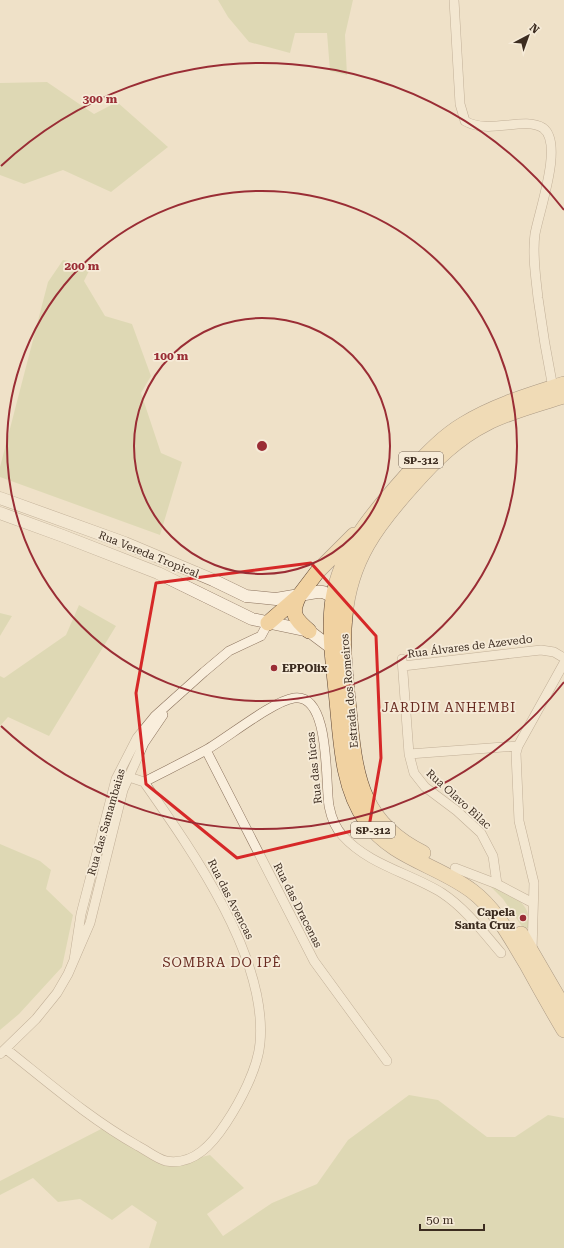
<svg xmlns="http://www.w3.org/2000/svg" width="564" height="1248" viewBox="0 0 564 1248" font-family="'Roboto Serif',serif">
  <rect width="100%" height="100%" fill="#efe1c8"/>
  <path fill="#cbcd9c" d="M 218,0 L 353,0 L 345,35 L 347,75 L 330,71 L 327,33 L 295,33 L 290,53 L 249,42 L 228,17 Z
    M 47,82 L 94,114 L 117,102 L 168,147 L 111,192 L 63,170 L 24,184 L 0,175 L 0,83 Z
    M 63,260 L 92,265 L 84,281 L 105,316 L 132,324 L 151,376 L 141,393 L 161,453 L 182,462 L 160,535 L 0,477 L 0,467 L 48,282 Z
    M 79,605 L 116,626 L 49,736 L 8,717 L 0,726 L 0,676 L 4,678 L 66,635 Z
    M 0,613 L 12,616 L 0,636 Z
    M 0,844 L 40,861 L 51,870 L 46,889 L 73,915 L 62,967 L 19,1014 L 0,1030 Z
    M 483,879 C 503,891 535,900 528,928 L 523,928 L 503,899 Z
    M 409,1095 L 438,1100 L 487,1137 L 515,1137 L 548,1115 L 564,1118 L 564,1248 L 149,1248 L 157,1222 L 132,1205 L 112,1220 L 80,1199 L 58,1202 L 33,1178 L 0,1195 L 0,1181 L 103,1128 L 167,1165 L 210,1155 L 244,1188 L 207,1214 L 223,1236 L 272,1203 L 317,1184 L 348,1140 Z"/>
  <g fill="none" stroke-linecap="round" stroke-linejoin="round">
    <defs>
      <path id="minor" d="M 454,0 L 460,104 L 465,121 C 489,135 524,116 543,128 C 564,143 539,211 535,234 C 532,255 536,278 538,298 C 542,328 547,358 553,388
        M 402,659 L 409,754 L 414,773 L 425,787 L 457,811 L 481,833 L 493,856 L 497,884
        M 403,666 L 541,650 L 554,652 L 564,658
        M 206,750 L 314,961 L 387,1061
        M 409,754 L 518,746
        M 129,777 L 144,782 C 165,771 186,761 206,750 C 227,738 273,701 294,698 C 331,693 325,783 329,806 C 331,816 336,829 343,836 C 369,865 410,873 442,893 C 465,908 483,932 501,953
        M 455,868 L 497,884 L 533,903
        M 532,951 L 534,883 L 519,821 L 516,753 L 518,746 L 564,663
        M 74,960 L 81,914 L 116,779 L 137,738 L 155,716 L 204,672 L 229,651 L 261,636 L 268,623
        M 6,1049 C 49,1083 90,1119 138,1146 C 146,1150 157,1159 166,1161 C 194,1166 213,1143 226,1123 C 240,1102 258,1068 260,1043 C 268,957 191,849 144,782
        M 0,1054 L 36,1019 L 57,993 L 68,974 L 90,923 L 123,790 L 144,743 L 163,715"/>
      <path id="tertiary" d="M 0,498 L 125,543 L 213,580 L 246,596 L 276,599 L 317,592 L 323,592 L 334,597
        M 0,513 L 63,536 L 158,573 L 252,619 L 309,631 L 333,649"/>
      <path id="primary" d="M 564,384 C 530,395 495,405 464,424 C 442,437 425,456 407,475 C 375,511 341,549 333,599 C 328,632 334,668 337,701 C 341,741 342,787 366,821 C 392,858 438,865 472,891 C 497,910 510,937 526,963 C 538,985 551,1008 564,1030
        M 299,596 C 290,614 295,619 309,631
        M 268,623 L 299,596 L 318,571 L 354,535
        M 423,853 C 364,824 356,782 350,721 C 347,687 341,651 345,616 C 350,560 377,525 413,485 C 435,460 457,438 487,423 C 511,411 538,404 564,396
        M 521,934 L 564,1008"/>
    </defs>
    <use href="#minor" stroke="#8b725d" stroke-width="10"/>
    <use href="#tertiary" stroke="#8b725d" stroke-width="13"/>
    <use href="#primary" stroke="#594131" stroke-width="16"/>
    <use href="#minor" stroke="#f9eedc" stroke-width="9"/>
    <use href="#tertiary" stroke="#f9eedc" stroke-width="12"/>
    <use href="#primary" stroke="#f1d2a1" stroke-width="15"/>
  </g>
  <path d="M0 0H564V1248H0ZM 311,563 L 376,636 L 381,758 L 369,827 L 237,858 L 146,784 L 136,693 L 156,583 Z" fill="#efe1c8" fill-opacity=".55" fill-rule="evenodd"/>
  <path fill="none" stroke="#d62828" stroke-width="3" stroke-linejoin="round" d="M 311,563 L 376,636 L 381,758 L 369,827 L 237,858 L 146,784 L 136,693 L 156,583 Z"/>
  <g fill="none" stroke="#9a2d35" stroke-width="2">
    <circle cx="262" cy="446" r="128"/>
    <circle cx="262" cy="446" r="255"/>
    <path d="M564 682A383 383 0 0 1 1 726M1 166A383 383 0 0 1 564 210"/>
  </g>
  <g fill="#9a2d35" stroke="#f6ebd8" stroke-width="1.5">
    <circle cx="274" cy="668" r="4"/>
    <circle cx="523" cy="918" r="4"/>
  </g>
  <g text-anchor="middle" stroke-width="3.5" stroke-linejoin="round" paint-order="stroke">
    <g fill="#f6ebd8" stroke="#746557" stroke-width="1">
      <rect x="399" y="452" width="44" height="16" rx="3"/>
      <rect x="351" y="822" width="44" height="16" rx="3"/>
    </g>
    <g font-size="10" font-weight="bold" fill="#3c2c20">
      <text x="421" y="464">SP-312</text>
      <text x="373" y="834">SP-312</text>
    </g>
    <g font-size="11" fill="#3c2c20" stroke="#f6ebd8">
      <text transform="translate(149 554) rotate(22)" y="4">Rua Vereda Tropical</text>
      <text transform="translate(470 646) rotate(-7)" y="4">Rua Álvares de Azevedo</text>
      <text transform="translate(349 691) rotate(-95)" y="4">Estrada dos Romeiros</text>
      <text transform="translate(314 768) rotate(-96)" y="4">Rua das Iúcas</text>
      <text transform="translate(459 799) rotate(42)" y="4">Rua Olavo Bilac</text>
      <text transform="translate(106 822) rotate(-74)" y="4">Rua das Samambaias</text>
      <text transform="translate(231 899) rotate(63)" y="4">Rua das Avencas</text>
      <text transform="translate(298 905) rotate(63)" y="4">Rua das Dracenas</text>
    </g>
    <g font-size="11" font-weight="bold" fill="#3c2c20" stroke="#f6ebd8" text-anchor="start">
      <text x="282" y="672">EPPOlix</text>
      <text x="515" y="916" text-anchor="end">Capela<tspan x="515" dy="13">Santa Cruz</tspan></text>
    </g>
    <g font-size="13" letter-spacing="1" fill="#682a20" stroke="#f6ebd8">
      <text x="449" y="712">JARDIM ANHEMBI</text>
      <text x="222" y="967">SOMBRA DO IPÊ</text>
    </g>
  </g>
  <circle cx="262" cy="446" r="6" fill="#9a2d35" stroke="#f6ebd8" stroke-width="2"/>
  <g font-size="12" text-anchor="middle" font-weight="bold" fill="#9a2d35" stroke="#f6ebd8" stroke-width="3.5" stroke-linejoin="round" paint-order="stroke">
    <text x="100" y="103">300 m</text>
    <text x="82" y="270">200 m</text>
    <text x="171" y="360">100 m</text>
  </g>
  <g transform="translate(528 36) rotate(41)" stroke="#f6ebd8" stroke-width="3" paint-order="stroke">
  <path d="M0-3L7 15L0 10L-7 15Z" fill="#3c2c20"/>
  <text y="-6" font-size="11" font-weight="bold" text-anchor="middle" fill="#3c2c20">N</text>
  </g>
  <path d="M420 1224v6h64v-6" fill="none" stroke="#3c2c20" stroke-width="2"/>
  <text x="426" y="1224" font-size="12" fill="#3c2c20" stroke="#f6ebd8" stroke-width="3" paint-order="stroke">50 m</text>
</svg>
